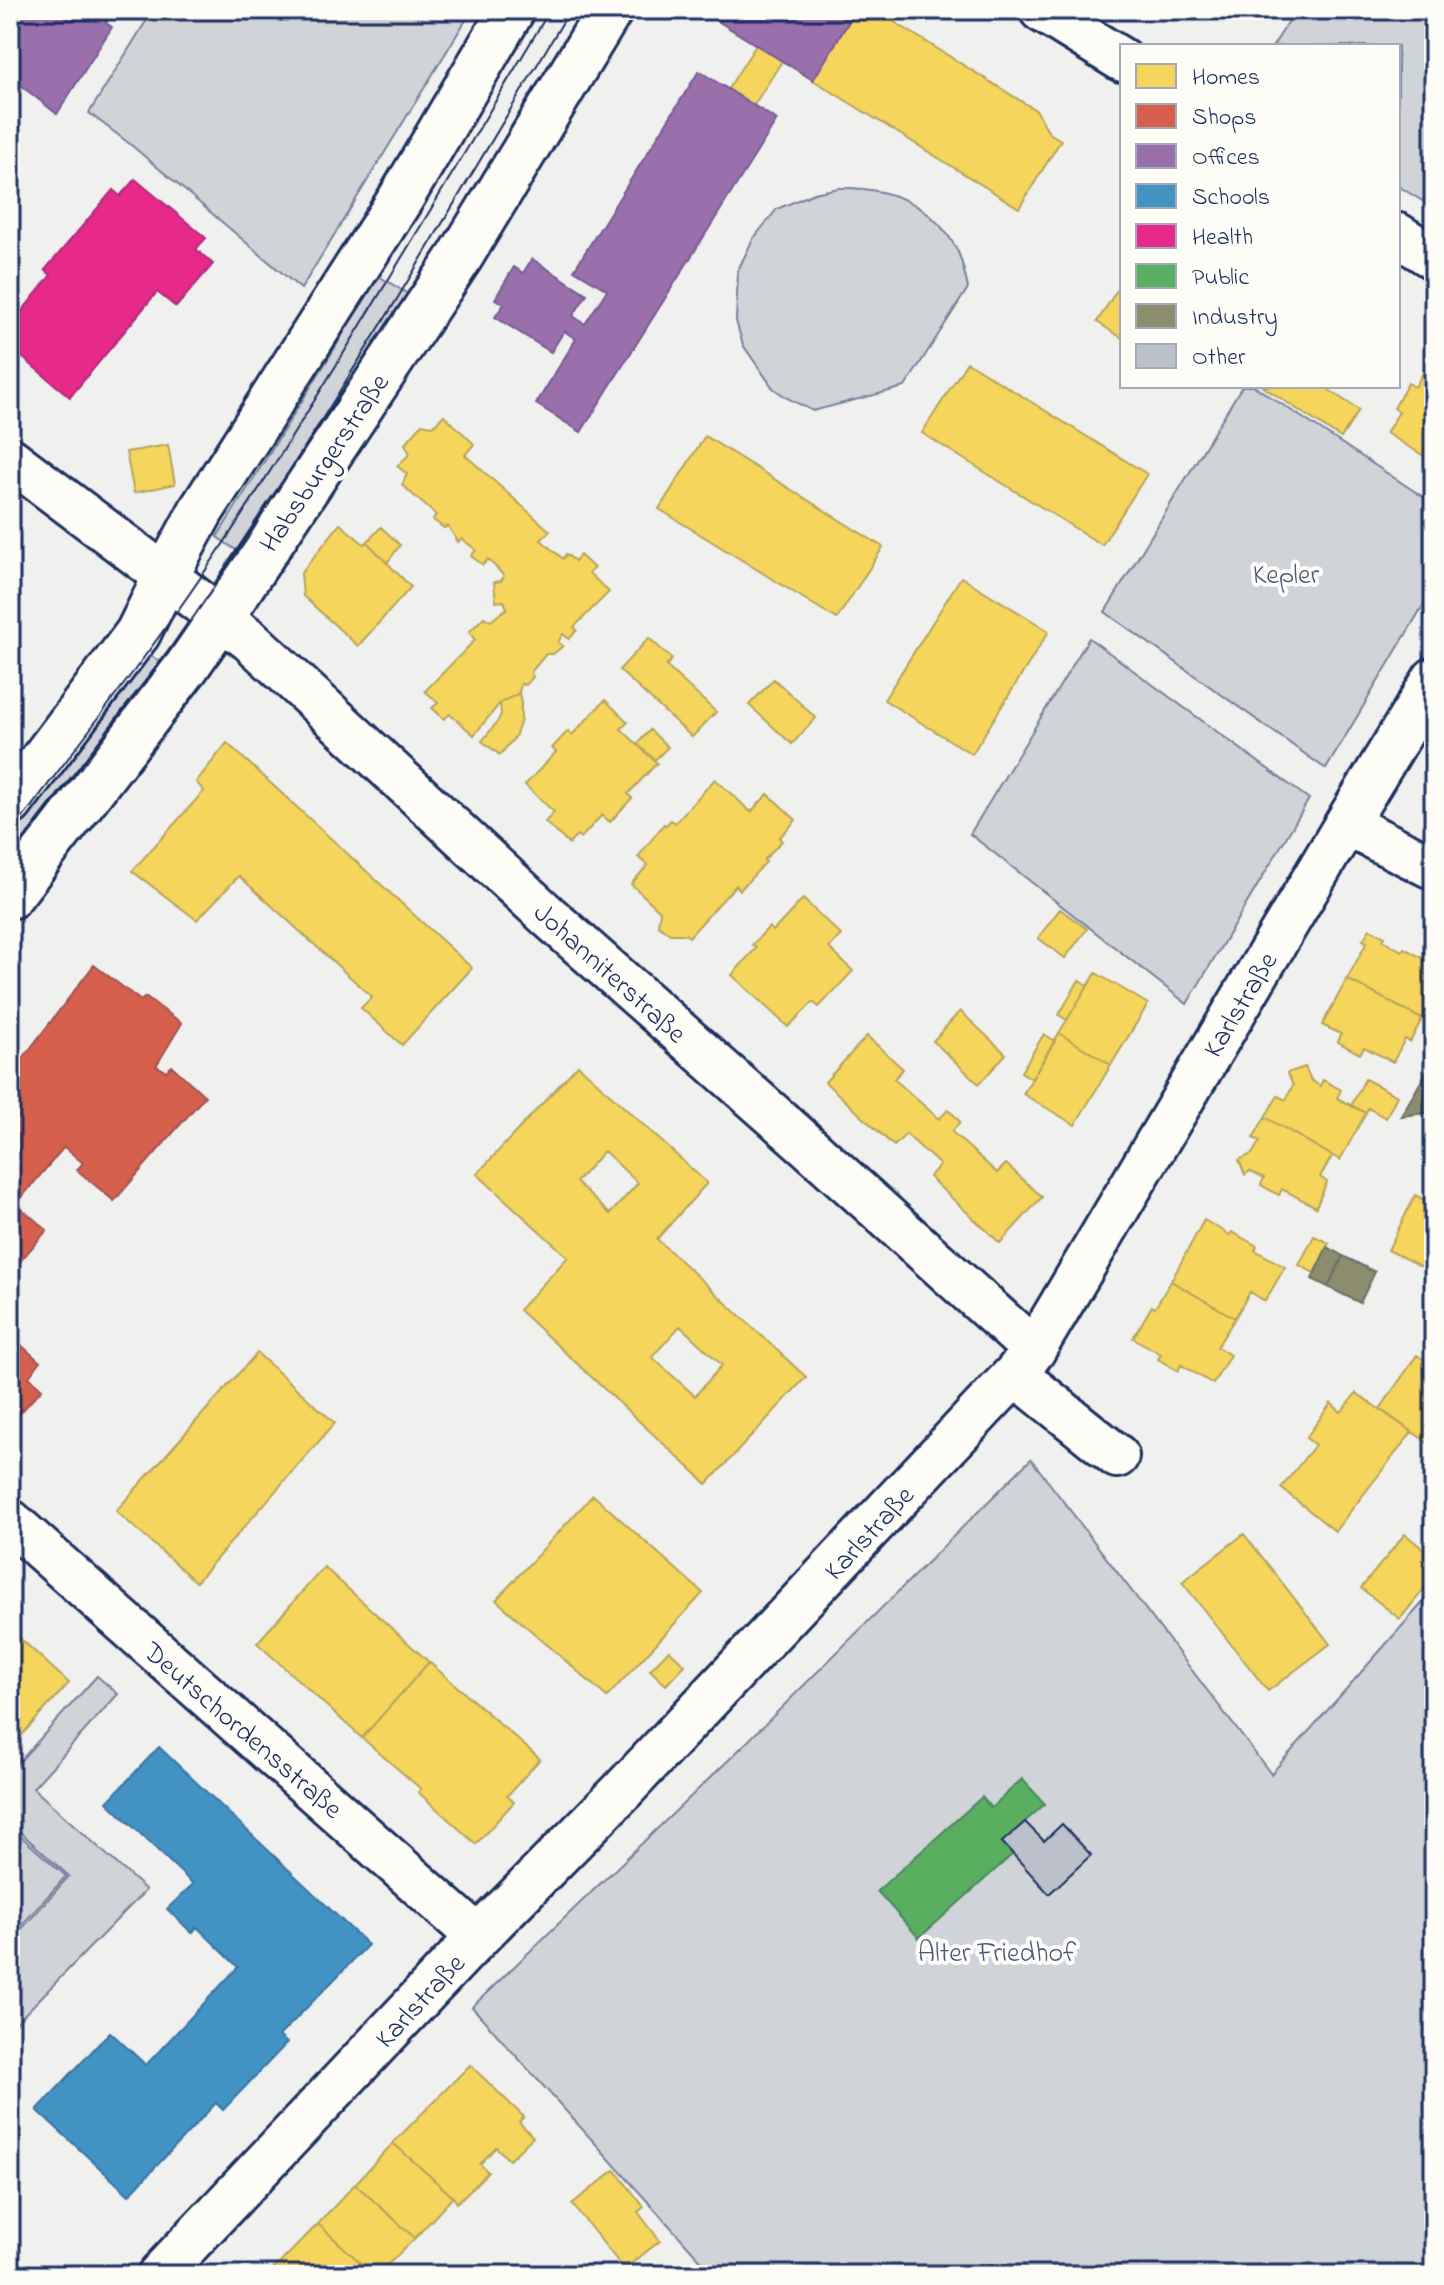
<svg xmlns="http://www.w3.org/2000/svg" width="1444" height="2285" viewBox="0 0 1444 2285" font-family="'Indie Flower',sans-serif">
  <rect width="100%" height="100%" fill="#f0f0ee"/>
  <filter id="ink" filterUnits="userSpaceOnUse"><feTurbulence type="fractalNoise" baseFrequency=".0125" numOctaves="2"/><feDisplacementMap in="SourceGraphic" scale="16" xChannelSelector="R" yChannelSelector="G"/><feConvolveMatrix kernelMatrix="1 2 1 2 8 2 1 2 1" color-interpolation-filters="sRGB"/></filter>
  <g filter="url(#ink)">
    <path fill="#d0d3d8" stroke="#76819b" stroke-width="2" d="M 153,10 L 472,10 L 301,289 L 130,144 L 89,113 Z
      M 1296,10 L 1426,10 L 1434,15 L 1434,208 L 1398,186 L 1398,46 L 1273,46 Z
      M 839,188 C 891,187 934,204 958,252 C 963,263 965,276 968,288 L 905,387 L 813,411 L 787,398 L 773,388 L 743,345 L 736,321 L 738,270 L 753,239 L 777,209 L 814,193 Z
      M 367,269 L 418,300 L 246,557 L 217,537 L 341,338 Z
      M 1242,386 L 1254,386 L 1434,504 L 1434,587 L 1326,769 L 1105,612 Z
      M 1089,638 L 1309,799 L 1187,1004 L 970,834 Z
      M 140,648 L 170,669 L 10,877 L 10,819 Z
      M 1031,1459 L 1271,1774 L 1434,1590 L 1434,2275 L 714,2275 L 472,2007 L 738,1751 Z
      M 97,1676 L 118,1694 L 33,1788 L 146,1890 L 14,2025 L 10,2021 L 10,1942 L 69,1876 L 10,1823 L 10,1772 Z
      M 10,1827 L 66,1876 L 10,1938 Z"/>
    <path fill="#f6d55c" stroke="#b4a35d" stroke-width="2" fill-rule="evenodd" d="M 856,10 L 875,10 L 1037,111 L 1049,133 L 1061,140 L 1019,208 L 813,80 Z
      M 756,45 L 782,61 L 754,105 L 728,89 Z
      M 1122,282 L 1122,338 L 1097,322 Z
      M 1434,354 L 1434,462 L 1386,433 L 1399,412 L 1394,408 L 1408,383 L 1415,387 Z
      M 967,362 L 1147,474 L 1102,545 L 922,433 Z
      M 1262,386 L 1323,386 L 1359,410 L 1341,438 Z
      M 444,415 L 474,444 L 465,455 L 550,531 L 541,540 L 563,559 L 566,554 L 575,561 L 580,555 L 594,568 L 589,573 L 609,592 L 574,627 L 577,630 L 569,639 L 563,634 L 558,642 L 563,646 L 553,654 L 546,654 L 531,672 L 533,677 L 526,685 L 521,684 L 519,693 L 500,703 L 474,735 L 450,714 L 444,719 L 432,708 L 438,703 L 425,691 L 475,640 L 469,632 L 484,617 L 491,621 L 507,608 L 504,601 L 496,602 L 494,582 L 501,581 L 504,576 L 488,559 L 483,565 L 471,556 L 476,550 L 462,539 L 458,542 L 448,526 L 444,528 L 433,520 L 436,515 L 402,485 L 407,474 L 397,466 L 410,454 L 405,444 L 422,424 L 433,426 Z
      M 705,436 L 883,547 L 837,619 L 659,509 Z
      M 168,445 L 175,484 L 134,493 L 126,452 Z
      M 340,524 L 364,544 L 367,542 L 411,587 L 358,646 L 303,596 L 301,573 Z
      M 381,527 L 400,545 L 387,563 L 367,542 Z
      M 961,577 L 1049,631 L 972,754 L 884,700 Z
      M 649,638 L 672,659 L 666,666 L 716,712 L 692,737 L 619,670 Z
      M 774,679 L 816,718 L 792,744 L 749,705 Z
      M 519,693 L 521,703 L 521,720 L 515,737 L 500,755 L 482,741 L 498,721 L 501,714 L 500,703 Z
      M 605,700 L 628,722 L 621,729 L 657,763 L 628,794 L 632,798 L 610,822 L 602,815 L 581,838 L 577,835 L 569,844 L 545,822 L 554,812 L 525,785 L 556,752 L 552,748 L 568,731 L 572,735 Z
      M 650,730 L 668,747 L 655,760 L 637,744 Z
      M 227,743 L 472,968 L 402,1045 L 361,1008 L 372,997 L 239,876 L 197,920 L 132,871 L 204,791 L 196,782 Z
      M 715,779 L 751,812 L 768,794 L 796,820 L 779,838 L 782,841 L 764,860 L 766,862 L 740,890 L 736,885 L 689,937 L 685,934 L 670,934 L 658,925 L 660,911 L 631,884 L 648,865 L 638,857 L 664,824 L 666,825 L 671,820 L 675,823 Z
      M 803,899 L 841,935 L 829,948 L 853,971 L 819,1007 L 813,1002 L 788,1027 L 732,975 L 756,948 L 752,945 L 769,927 L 773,931 Z
      M 1060,909 L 1087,929 L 1065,958 L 1038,938 Z
      M 1370,929 L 1385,937 L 1383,940 L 1402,951 L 1404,948 L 1434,964 L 1434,996 L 1422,1019 L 1347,979 L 1367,942 L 1363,940 Z
      M 1096,973 L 1148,1004 L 1111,1065 L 1059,1033 Z
      M 1347,979 L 1422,1019 L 1410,1042 L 1405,1039 L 1393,1062 L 1364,1047 L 1360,1054 L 1338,1042 L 1341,1034 L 1322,1025 Z
      M 1079,980 L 1088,985 L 1067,1020 L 1059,1015 Z
      M 960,1011 L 1006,1054 L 979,1084 L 933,1041 Z
      M 1059,1033 L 1111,1065 L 1075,1125 L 1023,1094 Z
      M 1044,1034 L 1055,1041 L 1032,1079 L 1021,1072 Z
      M 867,1036 L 903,1069 L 894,1079 L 939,1119 L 948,1110 L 955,1116 L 960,1122 L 952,1132 L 997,1173 L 1006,1164 L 1042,1197 L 1000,1243 L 929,1177 L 940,1165 L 906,1134 L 894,1146 L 825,1082 Z
      M 578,1065 L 707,1183 L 657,1239 L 806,1377 L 707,1484 L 519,1310 L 568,1257 L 477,1174 ZM 604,1151 L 638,1183 L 610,1214 L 576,1182 ZM 680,1326 L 722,1365 L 695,1396 L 652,1357 Z
      M 1305,1067 L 1311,1080 L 1320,1086 L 1323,1080 L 1341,1090 L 1337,1098 L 1366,1113 L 1340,1160 L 1265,1117 L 1278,1096 L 1286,1100 L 1293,1085 L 1287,1073 Z
      M 1365,1079 L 1397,1096 L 1386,1118 L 1368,1108 L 1366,1113 L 1351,1106 Z
      M 1265,1117 L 1332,1156 L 1320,1177 L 1327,1182 L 1316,1207 L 1282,1189 L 1279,1195 L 1261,1185 L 1264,1178 L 1250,1171 L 1245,1175 L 1239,1160 L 1252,1154 L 1260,1141 L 1253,1138 Z
      M 1415,1195 L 1434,1205 L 1434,1273 L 1388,1250 Z
      M 1204,1220 L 1230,1235 L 1232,1232 L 1257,1246 L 1255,1250 L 1285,1267 L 1265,1301 L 1250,1292 L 1235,1318 L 1171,1281 Z
      M 1314,1236 L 1329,1243 L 1314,1273 L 1299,1265 Z
      M 1171,1281 L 1235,1318 L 1217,1347 L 1230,1355 L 1213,1384 L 1181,1365 L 1178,1371 L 1158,1359 L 1161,1354 L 1133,1338 L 1152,1306 L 1155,1308 Z
      M 257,1353 L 335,1423 L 196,1582 L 116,1511 Z
      M 1417,1355 L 1434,1367 L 1434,1447 L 1380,1409 Z
      M 1356,1393 L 1412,1432 L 1335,1531 L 1281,1488 L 1315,1445 L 1306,1438 L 1331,1403 L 1341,1412 Z
      M 593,1495 L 703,1593 L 607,1697 L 496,1600 Z
      M 1244,1534 L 1330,1644 L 1268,1691 L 1182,1582 Z
      M 1405,1534 L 1434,1558 L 1434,1577 L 1400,1619 L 1361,1588 Z
      M 324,1567 L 429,1662 L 362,1738 L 257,1643 Z
      M 10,1629 L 69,1683 L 19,1738 L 10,1730 Z
      M 669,1650 L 685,1665 L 666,1685 L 650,1670 Z
      M 429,1662 L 540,1759 L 507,1796 L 514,1802 L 476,1844 L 418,1792 L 421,1789 L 362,1738 Z
      M 470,2065 L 524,2117 L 519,2122 L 533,2137 L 509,2160 L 496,2147 L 480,2164 L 488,2172 L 457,2203 L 453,2197 L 393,2143 Z
      M 393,2143 L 453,2197 L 415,2238 L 355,2184 Z
      M 615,2170 L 644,2207 L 638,2212 L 660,2241 L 624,2269 L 572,2204 Z
      M 355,2184 L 415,2238 L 377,2275 L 374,2275 L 318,2224 Z
      M 318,2224 L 374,2275 L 274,2275 L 271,2272 Z"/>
    <path fill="#d6604d" stroke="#9e5152" stroke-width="2" d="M 94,965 L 141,1001 L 145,997 L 182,1023 L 156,1066 L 166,1071 L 172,1066 L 205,1096 L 114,1201 L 77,1170 L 83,1163 L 64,1147 L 16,1204 L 47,1230 L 10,1273 L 10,1075 Z
      M 10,1335 L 40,1362 L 29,1377 L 42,1389 L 13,1421 L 10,1418 Z"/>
    <path fill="#9970ab" stroke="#735c94" stroke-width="2" d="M 10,10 L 113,10 L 106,23 L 112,27 L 57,114 L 10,77 Z
      M 700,10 L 856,10 L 813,80 Z
      M 699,71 L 777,120 L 581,432 L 536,404 L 576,339 L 564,331 L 551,352 L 495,317 L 504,304 L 495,299 L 514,267 L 523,273 L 532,259 L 587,294 L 573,316 L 585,324 L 607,290 L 574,270 Z"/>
    <path fill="#4393c3" stroke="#3775a5" stroke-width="2" d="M 159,1747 L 368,1945 L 279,2036 L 287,2043 L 223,2110 L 216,2103 L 129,2195 L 37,2110 L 110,2032 L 146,2065 L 238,1967 L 197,1927 L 192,1933 L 167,1909 L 193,1884 L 107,1802 Z"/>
    <path fill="#e7298a" stroke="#aa2b7d" stroke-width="2" d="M 135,179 L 206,238 L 196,249 L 213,264 L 176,307 L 157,292 L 70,397 L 10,347 L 10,326 L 51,275 L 45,270 L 113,190 L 120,196 Z"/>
    <path fill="#5aae61" stroke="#478860" stroke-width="2" d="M 1022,1779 L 1045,1804 L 1002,1842 L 1013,1854 L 919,1938 L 877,1891 L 982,1797 L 991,1808 Z"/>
    <path fill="#8c8c6e" stroke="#6a7069" stroke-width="2" d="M 1434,1059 L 1434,1112 L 1401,1116 Z
      M 1327,1247 L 1343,1256 L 1328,1287 L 1312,1279 Z
      M 1343,1256 L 1375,1272 L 1360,1303 L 1328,1287 Z"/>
    <path fill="#bbc0ca" stroke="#1b2f5e" stroke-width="2" d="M 1025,1822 L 1044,1841 L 1062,1824 L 1091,1855 L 1049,1894 L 1002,1842 Z"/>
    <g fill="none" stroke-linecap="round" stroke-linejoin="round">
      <defs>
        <path id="minor" d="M 1041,10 L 1122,60
          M 1398,235 L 1434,258
          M 10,459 L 250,640 L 549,917 L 808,1146 L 1034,1350
          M 1346,824 L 1434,868
          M 1015,1374 L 1117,1456
          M 10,1521 L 478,1937
          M 159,2275 L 478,1937 L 622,1791 L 1015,1374 L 1034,1350 L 1346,824 L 1434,679"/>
        <path id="major" d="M 10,803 L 138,633 L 166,576 L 201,511 L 401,198 L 512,10
          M 10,896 L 187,666 L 221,617 L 460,257 L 610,10"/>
      </defs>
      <use href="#minor" stroke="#1b2f5e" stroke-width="48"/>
      <use href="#major" stroke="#1b2f5e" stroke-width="50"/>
      <use href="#minor" stroke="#fdfcf7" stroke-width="42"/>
      <use href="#major" stroke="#fdfcf7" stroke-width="44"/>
      <path stroke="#1b2f5e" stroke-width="2" d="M 10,835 C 85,735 163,637 231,532 C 342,361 445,185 550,10
        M 10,860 L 168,654 L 246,541 L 394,304 L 570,10"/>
    </g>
  </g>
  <g text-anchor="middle" stroke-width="8" stroke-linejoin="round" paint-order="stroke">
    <g font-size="28" fill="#1b2f5e" stroke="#fdfcf7">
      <text transform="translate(323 462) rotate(-56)" y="10">Habsburgerstraße</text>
      <text transform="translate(611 972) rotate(42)" y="10">Johanniterstraße</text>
      <text transform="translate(1239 1004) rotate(-59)" y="10">Karlstraße</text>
      <text transform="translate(868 1532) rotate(-47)" y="10">Karlstraße</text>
      <text transform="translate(244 1729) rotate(41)" y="10">Deutschordensstraße</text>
      <text transform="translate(419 2000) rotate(-47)" y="10">Karlstraße</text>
    </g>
    <g font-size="28" fill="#48587c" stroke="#fdfcf7">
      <text x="1286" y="583">Kepler</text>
      <text x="997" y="1961">Alter Friedhof</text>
    </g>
  </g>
  <rect width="1444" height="2285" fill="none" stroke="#fdfcf7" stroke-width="40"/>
  <rect x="20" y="20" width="1404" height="2245" fill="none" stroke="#1b2f5e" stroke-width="3" filter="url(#ink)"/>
  <rect x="1120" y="44" width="280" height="344" fill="#fdfcf7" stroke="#a3aaba" stroke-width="2"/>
  <rect x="1136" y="64" width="40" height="24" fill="#f6d55c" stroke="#a3aaba" stroke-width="2"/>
  <text x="1192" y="84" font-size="24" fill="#1b2f5e">Homes</text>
  <rect x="1136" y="104" width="40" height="24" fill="#d6604d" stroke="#a3aaba" stroke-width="2"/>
  <text x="1192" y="124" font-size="24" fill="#1b2f5e">Shops</text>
  <rect x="1136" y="144" width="40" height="24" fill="#9970ab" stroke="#a3aaba" stroke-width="2"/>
  <text x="1192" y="164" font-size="24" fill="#1b2f5e">Offices</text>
  <rect x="1136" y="184" width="40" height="24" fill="#4393c3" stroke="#a3aaba" stroke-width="2"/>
  <text x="1192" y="204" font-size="24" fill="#1b2f5e">Schools</text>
  <rect x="1136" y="224" width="40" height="24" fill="#e7298a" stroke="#a3aaba" stroke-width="2"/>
  <text x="1192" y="244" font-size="24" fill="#1b2f5e">Health</text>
  <rect x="1136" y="264" width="40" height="24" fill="#5aae61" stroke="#a3aaba" stroke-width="2"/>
  <text x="1192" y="284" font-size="24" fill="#1b2f5e">Public</text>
  <rect x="1136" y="304" width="40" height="24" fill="#8c8c6e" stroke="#a3aaba" stroke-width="2"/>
  <text x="1192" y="324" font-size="24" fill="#1b2f5e">Industry</text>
  <rect x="1136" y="344" width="40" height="24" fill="#bbc0ca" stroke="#a3aaba" stroke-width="2"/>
  <text x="1192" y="364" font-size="24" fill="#1b2f5e">Other</text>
</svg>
